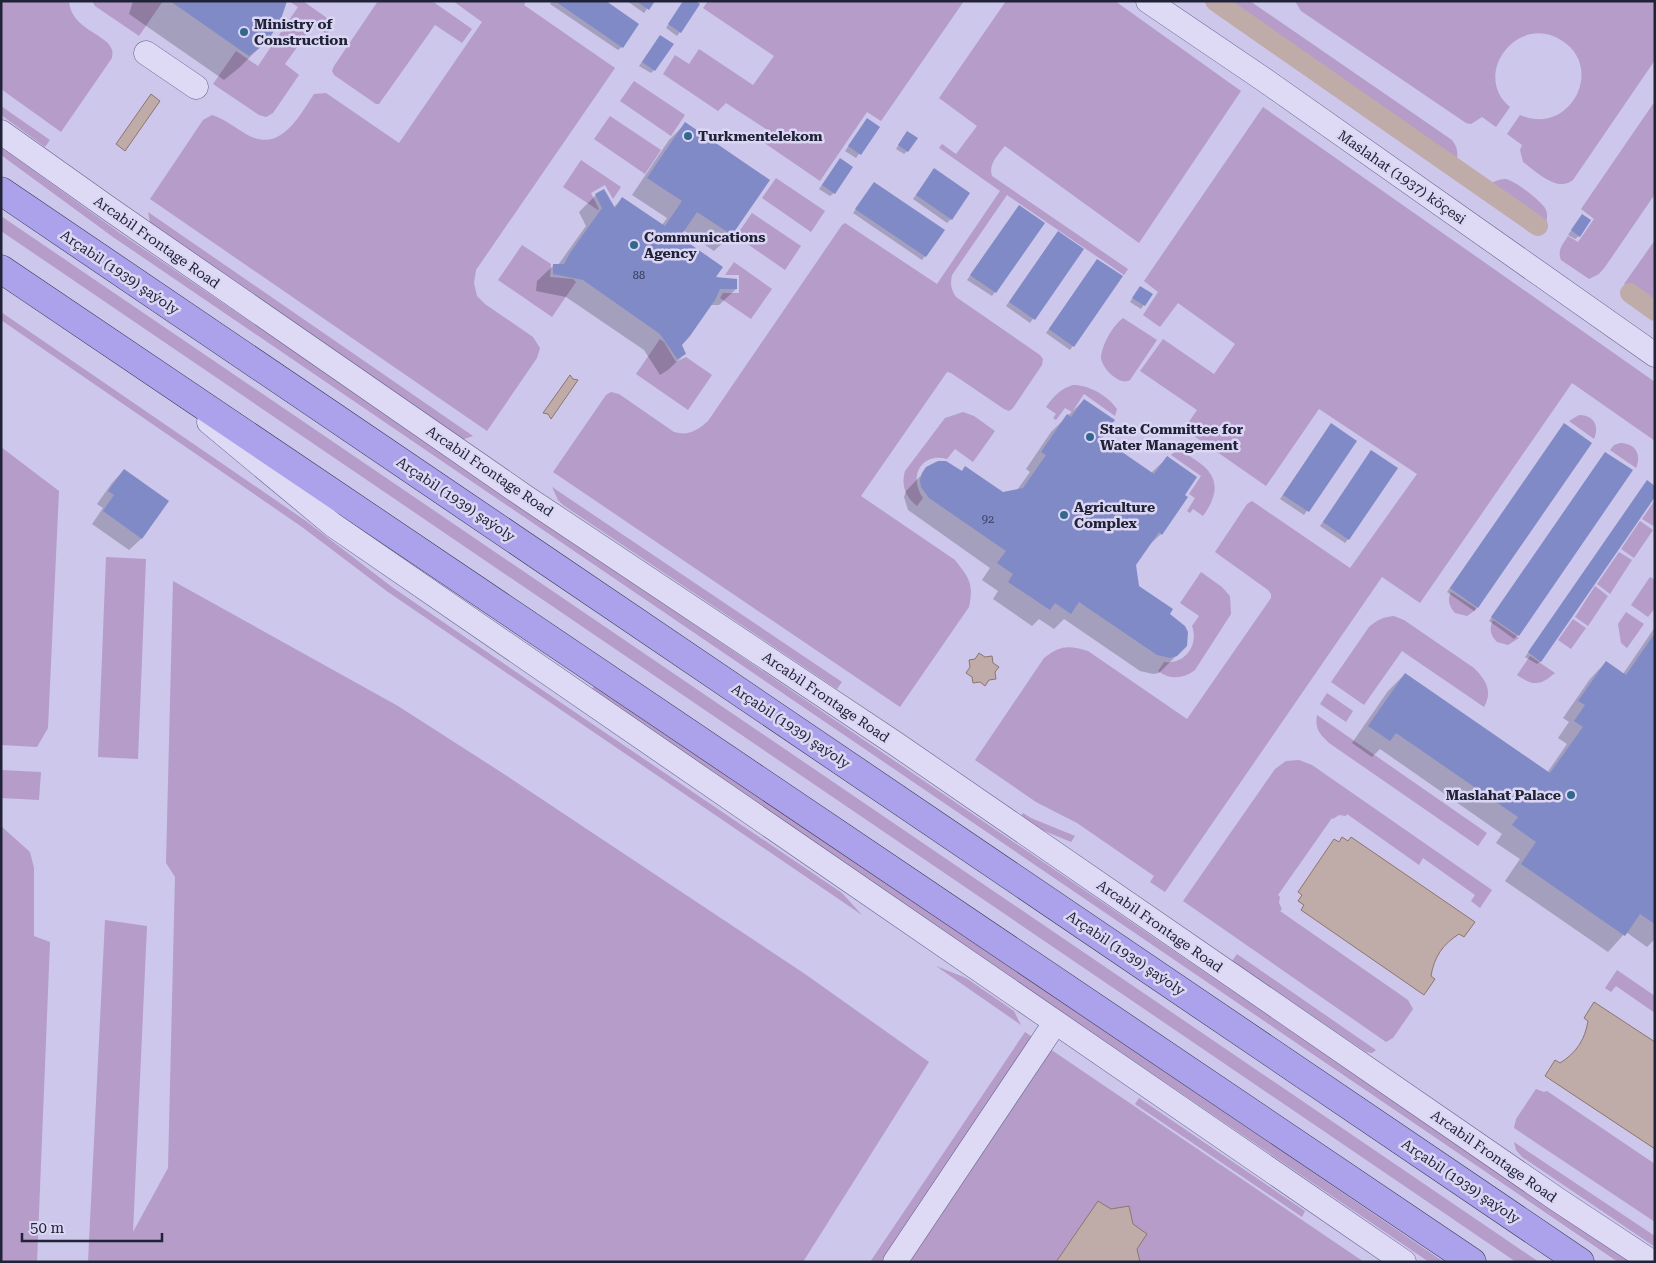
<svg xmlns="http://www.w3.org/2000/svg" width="1656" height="1263" viewBox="0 0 1656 1263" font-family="'Roboto Serif',serif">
  <rect width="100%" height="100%" fill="#ccc7eb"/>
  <path fill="#b59cc9" d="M 1,1 L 69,1 C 71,30 108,34 112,50 C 113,53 112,55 112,58 L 61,132 L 1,89 Z
    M 92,1 L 163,1 L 139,36 L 95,6 Z
    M 289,1 L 303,1 L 334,23 L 327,34 L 313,25 L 285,64 L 299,75 L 273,113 L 266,117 L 259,115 L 213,84 L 236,51 L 258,66 L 298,7 Z
    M 378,1 L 432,1 L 472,29 L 462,43 L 435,25 L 379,104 L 376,104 L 334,75 L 332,71 L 334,66 Z
    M 453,1 L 526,1 L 524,5 L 615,68 L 476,270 L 474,283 L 477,296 L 485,304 L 533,337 L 540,348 L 537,358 L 487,431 L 150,199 L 203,120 L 212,115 C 225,119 234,127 246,134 C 280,154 298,118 314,94 L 326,93 L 399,143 L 482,22 Z
    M 708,1 L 964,1 L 881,121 L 867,112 L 820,181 L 763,142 L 769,131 L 726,103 L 718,111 L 663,74 L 675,55 L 689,64 L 699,49 L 753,85 L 774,56 L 703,8 Z
    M 1006,1 L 1115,1 L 1241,91 L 1139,243 L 1005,146 C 998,154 988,165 992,176 L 1128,269 L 1124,275 L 1007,195 L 952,275 C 950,285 951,289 956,297 L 1040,355 L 1043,359 L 1042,365 L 1013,408 L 1009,411 L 1004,409 L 951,373 L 947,372 L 861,496 L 955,560 C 969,578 974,583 969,607 L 900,707 L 553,472 L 606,395 L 611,392 L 619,394 L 674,432 C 688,436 697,431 708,421 L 842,225 L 845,223 L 937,284 L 1000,191 L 939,148 L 942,144 L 956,154 L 977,126 L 939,98 Z
    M 1225,1 L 1250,1 L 1452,140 C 1457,147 1458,151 1457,159 L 1491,183 C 1496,181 1500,179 1506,179 C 1514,180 1543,202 1546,210 C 1548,215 1547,220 1545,225 Z
    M 1295,1 L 1655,1 L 1655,60 L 1573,180 C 1557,193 1536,171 1523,162 L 1520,150 L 1522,145 L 1507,134 L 1520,115 C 1570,137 1606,67 1561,40 C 1517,13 1471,75 1510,107 L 1496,127 L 1482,117 L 1471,124 L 1466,123 L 1301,11 Z
    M 634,81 L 685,115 L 671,136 L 620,101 Z
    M 1655,101 L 1655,194 L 1605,267 L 1599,274 L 1589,279 L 1561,260 C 1557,250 1563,244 1568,236 L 1578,242 L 1594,219 L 1581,209 Z
    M 1,106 L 50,140 L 45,147 L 1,115 Z
    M 1263,107 L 1655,382 L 1655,441 L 1572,383 L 1420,603 L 1382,577 L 1165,892 L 1150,882 L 1154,876 L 1077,823 L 1036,802 L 975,760 L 1044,658 C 1060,645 1069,645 1088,651 L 1187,719 L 1271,598 L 1271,594 L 1268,590 L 1215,552 L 1247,504 L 1252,501 L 1350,568 L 1417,474 L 1319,409 L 1266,486 L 1184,429 L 1197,410 L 1140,371 L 1163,339 L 1214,374 L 1235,344 L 1178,303 L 1160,327 L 1143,315 L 1158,292 L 1144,281 Z
    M 610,116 L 661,150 L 645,174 L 594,139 Z
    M 1,147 L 117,231 L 1630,1262 L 1618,1262 L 113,237 L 1,155 Z
    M 581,160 L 621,187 L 613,199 L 605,185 L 591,193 L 599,209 L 598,210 L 563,187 Z
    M 776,178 L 825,211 L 811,232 L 762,198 Z
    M 148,212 L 473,436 L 464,439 L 457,437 L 150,223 Z
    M 752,213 L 801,246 L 785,270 L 736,236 Z
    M 1,216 L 1539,1262 L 1516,1262 L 1,231 Z
    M 1655,240 L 1655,306 L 1624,284 Z
    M 522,245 L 551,264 L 550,277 L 573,279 L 576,282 L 552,317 L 498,280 Z
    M 734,262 L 772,289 L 751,319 L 720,298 L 723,293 L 739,293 L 739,275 L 725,275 Z
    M 1,312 L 306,521 L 392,587 L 557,700 L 842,893 L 862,915 L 388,592 L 302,527 L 1,320 Z
    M 1123,318 L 1157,340 L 1130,380 C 1120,387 1100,367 1101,356 C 1103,342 1113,326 1123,318 Z
    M 660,339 L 664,342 L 676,362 L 686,357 L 712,375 L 688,410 L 636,374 Z
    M 1073,385 C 1089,385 1107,395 1117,409 L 1115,416 L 1084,394 L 1072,412 L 1065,408 L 1056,420 L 1053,418 L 1056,414 L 1046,407 C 1054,396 1060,389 1073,385 Z
    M 963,412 L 974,416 L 995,431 L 973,462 L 955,449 L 947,459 C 921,452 908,477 923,498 L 917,506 C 905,497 901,485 905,471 L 945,418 Z
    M 1579,415 C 1593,415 1600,425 1594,439 L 1569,421 Z
    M 1620,443 C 1635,443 1642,454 1636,468 L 1610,450 L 1614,445 Z
    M 1,447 L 59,491 L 48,728 L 37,747 L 1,745 Z
    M 1177,450 C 1185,452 1191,457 1197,461 C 1221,477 1218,495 1203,516 L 1193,509 L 1190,513 L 1187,511 L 1195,498 L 1189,494 L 1201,476 L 1171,455 Z
    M 552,487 L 842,682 L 837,689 L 563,505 L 558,500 Z
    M 1655,500 L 1655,527 L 1642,519 Z
    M 1640,521 L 1653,530 L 1634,558 L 1621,549 Z
    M 1619,552 L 1632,560 L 1610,594 L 1597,584 Z
    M 106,557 L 146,559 L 138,759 L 98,757 Z
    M 1201,572 L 1222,587 L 1230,596 L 1231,614 L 1195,670 C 1183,679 1170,680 1158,671 L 1164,662 C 1185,665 1199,645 1192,626 L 1199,616 L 1180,603 Z
    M 1650,577 L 1655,580 L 1655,608 L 1648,617 L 1631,605 Z
    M 173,581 L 398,706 L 507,776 L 805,974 L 929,1062 L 803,1262 L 88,1262 L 105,920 L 147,926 L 133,1232 L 168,1168 L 175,877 L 166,863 Z
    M 1595,586 L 1608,596 L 1588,626 L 1575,617 Z
    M 1451,592 L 1477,609 L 1467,616 L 1455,613 C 1449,606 1447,600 1451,592 Z
    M 1626,612 L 1644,624 L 1627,648 L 1621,643 L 1618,624 Z
    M 1394,616 L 1404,620 L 1474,668 C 1486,680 1493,691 1484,707 L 1402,651 L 1364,705 L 1331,682 L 1369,627 C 1377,620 1383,617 1394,616 Z
    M 1573,619 L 1586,628 L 1571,649 L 1558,640 Z
    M 1493,620 L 1519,638 L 1508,645 L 1497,642 C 1490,635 1489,629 1493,620 Z
    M 1530,656 L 1555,673 C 1540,686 1533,686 1517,675 Z
    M 596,683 L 1444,1262 L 1429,1262 L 591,691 Z
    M 1327,693 L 1353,711 L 1346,722 L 1320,704 Z
    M 1317,715 L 1487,833 L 1478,846 L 1329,743 C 1319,733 1315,730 1317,715 Z
    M 1299,760 L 1312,765 L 1492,890 L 1480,908 L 1471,901 L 1475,895 L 1423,858 L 1419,865 L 1347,814 L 1346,816 L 1339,815 L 1333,819 L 1332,818 L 1278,895 L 1280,897 L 1279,903 L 1282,909 L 1280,911 L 1408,1000 L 1413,1009 L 1393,1038 L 1386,1042 L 1183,901 L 1275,769 L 1286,761 Z
    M 1,770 L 41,772 L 39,800 L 1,798 Z
    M 1023,813 L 1031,818 L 1075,836 L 1071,842 L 1028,824 L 1020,818 Z
    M 1,826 L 30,852 L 34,868 L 34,936 L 50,942 L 37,1262 L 1,1262 Z
    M 1237,954 L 1376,1050 L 1372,1053 L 1366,1052 L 1232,961 Z
    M 936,966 L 966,978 L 1014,1011 L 1021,1025 Z
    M 1617,970 L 1655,996 L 1655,1013 L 1616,986 L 1611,992 L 1605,988 Z
    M 1025,1032 L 1364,1262 L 870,1262 Z
    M 1536,1089 L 1544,1092 L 1547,1091 L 1655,1164 L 1655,1222 L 1514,1128 L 1516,1119 Z
    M 1139,1098 L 1305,1211 L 1302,1217 L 1135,1104 Z
    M 1514,1142 L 1655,1236 L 1655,1247 L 1522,1157 L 1516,1150 Z"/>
  <path fill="#bfaba8" stroke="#8d756f" d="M 151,94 L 160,101 L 125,151 L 116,144 Z
    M 570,375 L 573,379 L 578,380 L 551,419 L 548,414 L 543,413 Z
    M 979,653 L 985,657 L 992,656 L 993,663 L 999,667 L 995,672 L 996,679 L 989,680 L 985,686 L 980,682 L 973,683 L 972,677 L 966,673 L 970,667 L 969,660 L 975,659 Z
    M 1342,837 L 1348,841 L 1351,837 L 1475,922 L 1464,937 L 1459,934 C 1443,944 1434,957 1431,976 L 1435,979 L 1424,995 L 1301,910 L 1304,905 L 1298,901 L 1302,895 L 1298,892 L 1334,839 L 1339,842 Z
    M 1594,1002 L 1655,1042 L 1655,1149 L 1545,1076 L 1555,1060 L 1560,1063 C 1576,1053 1585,1040 1588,1021 L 1584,1018 Z
    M 1098,1201 L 1111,1209 L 1129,1206 L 1133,1224 L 1147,1234 L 1137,1249 L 1140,1262 L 1056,1262 Z"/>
  <path fill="#0003" d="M 133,1 L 284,1 L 265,42 L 240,67 L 224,80 L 129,14 Z
    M 552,1 L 604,1 L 622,47 L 618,50 L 550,4 Z
    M 627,1 L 653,1 L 644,13 Z
    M 684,1 L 680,32 L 677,36 L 666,28 Z
    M 657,40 L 654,70 L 651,73 L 639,66 Z
    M 685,124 L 768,181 L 731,235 L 714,251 L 683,230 L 679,237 L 714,278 L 736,289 L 719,305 L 710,305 L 680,345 L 685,354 L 668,370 L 660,375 L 644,350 L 566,297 L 536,291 L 537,281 L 554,265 L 558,265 L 586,226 L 579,212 L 596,195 L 613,208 L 623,198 L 662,225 L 667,218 L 632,195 L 669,140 Z
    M 864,124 L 878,128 L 856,158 L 845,151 Z
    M 904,136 L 907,151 L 904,154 L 896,149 Z
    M 837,163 L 834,193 L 830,196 L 819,189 Z
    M 931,174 L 951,219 L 947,223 L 913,199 Z
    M 874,184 L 925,256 L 922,260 L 853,213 Z
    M 1019,206 L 1043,223 L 992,296 L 967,280 Z
    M 1582,215 L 1579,236 L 1575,239 L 1568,235 Z
    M 1054,237 L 1082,250 L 1030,323 L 1006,306 Z
    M 1094,264 L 1121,277 L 1070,350 L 1046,333 Z
    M 1137,291 L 1151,295 L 1141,309 L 1130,302 Z
    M 1084,400 L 1100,438 L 1151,473 L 1167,458 L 1161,534 L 1146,548 L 1135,565 L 1138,586 L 1168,614 L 1186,646 L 1159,673 L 1153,674 L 1140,671 L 1064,619 L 1054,629 L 1039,619 L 1032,626 L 993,599 L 998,591 L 982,580 L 990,568 L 908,510 L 904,497 L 906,491 L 932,464 L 945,463 L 961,472 L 965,467 L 1003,493 L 1017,490 L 1030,472 L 1026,469 L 1051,432 Z
    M 1564,425 L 1477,607 L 1474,611 L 1447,592 Z
    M 1328,428 L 1355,441 L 1304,515 L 1280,499 Z
    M 1368,456 L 1348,539 L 1345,543 L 1320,526 Z
    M 1602,457 L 1518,635 L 1514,639 L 1489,621 Z
    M 124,470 L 142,538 L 129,550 L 92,524 L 103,508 L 97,504 L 112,483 Z
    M 1647,482 L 1541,661 L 1537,664 L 1525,657 Z
    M 1655,627 L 1655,939 L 1647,947 L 1626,932 L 1608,952 L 1505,881 L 1520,859 L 1496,843 L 1502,834 L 1380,749 L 1372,757 L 1352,743 L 1388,691 L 1405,674 L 1547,773 L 1567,744 L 1558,738 L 1569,722 L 1563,718 L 1590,679 L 1606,662 L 1623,674 Z"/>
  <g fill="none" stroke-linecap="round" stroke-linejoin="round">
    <path stroke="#bfaba8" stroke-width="20" d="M 1215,1 L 1538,226
      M 1630,293 L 1655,311"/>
  </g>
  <path fill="#808ac7" d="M 170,1 L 287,1 L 280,22 L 266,43 L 249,56 Z
    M 555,1 L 606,1 L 639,24 L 623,48 Z
    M 636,1 L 655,1 L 649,10 Z
    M 683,1 L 696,1 L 700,4 L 681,33 L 668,24 Z
    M 660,35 L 674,44 L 655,71 L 642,62 Z
    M 867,118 L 880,127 L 861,155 L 848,146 Z
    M 685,122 L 770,180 L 732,235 L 697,212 L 680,237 L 723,267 L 716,277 L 737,279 L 737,289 L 720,289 L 715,300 L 690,336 L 682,345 L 686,354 L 677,359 L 660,334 L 583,280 L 553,274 L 553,264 L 564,264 L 570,253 L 602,208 L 595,194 L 604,189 L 615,208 L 622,197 L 665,226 L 682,201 L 647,178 Z
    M 907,131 L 918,138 L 908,152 L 898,145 Z
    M 840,158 L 853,167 L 835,194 L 822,185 Z
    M 934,168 L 970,193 L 952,220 L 916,195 Z
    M 874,182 L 945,230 L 926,257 L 855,209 Z
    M 1019,205 L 1045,223 L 996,293 L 970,275 Z
    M 1582,214 L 1591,220 L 1580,237 L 1571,230 Z
    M 1058,231 L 1084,249 L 1035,320 L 1009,302 Z
    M 1097,259 L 1123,276 L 1074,347 L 1049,329 Z
    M 1140,286 L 1153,294 L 1145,306 L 1132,298 Z
    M 1084,399 L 1115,420 L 1102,438 L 1106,441 L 1154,474 L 1167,456 L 1197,477 L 1185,495 L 1188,497 L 1162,535 L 1159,532 L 1136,565 L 1139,586 L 1173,609 L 1170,614 L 1185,626 L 1188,632 L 1187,646 L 1177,656 L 1170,658 L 1157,655 L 1079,602 L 1071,614 L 1055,603 L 1050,610 L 1008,582 L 1013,574 L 997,563 L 1006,551 L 929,498 L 921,487 L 920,480 L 922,473 L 926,467 L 938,461 L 946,461 L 962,471 L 965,466 L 1003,492 L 1023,488 L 1046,455 L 1041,452 L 1067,414 L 1071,417 Z
    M 1331,423 L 1357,441 L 1309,512 L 1283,495 Z
    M 1564,423 L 1592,443 L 1478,608 L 1450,588 Z
    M 1371,450 L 1398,468 L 1349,540 L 1323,522 Z
    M 1605,452 L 1633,470 L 1519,636 L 1491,617 Z
    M 124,469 L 169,501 L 142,539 L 103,511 L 114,495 L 108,491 Z
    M 1647,480 L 1655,486 L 1655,497 L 1541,662 L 1528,652 Z
    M 1655,633 L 1655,924 L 1640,914 L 1625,936 L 1521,864 L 1536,842 L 1512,825 L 1518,817 L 1396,733 L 1390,741 L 1368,726 L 1405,673 L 1550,773 L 1583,727 L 1574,721 L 1585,705 L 1578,701 L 1606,661 L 1626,675 Z"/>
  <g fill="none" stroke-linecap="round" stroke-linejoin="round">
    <defs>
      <path id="minor" d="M 1148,1 L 1266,81 L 1655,355
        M 146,53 L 196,87
        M 1,132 L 111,210 L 524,496 L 896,744 L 1558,1200 L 1652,1262
        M 209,422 L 333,525 L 1404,1262
        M 895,1262 L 1055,1023"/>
      <path id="major" d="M 1,191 L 1580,1262
        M 1,269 L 1472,1262"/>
    </defs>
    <use href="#minor" stroke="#5e5f86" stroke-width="25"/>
    <use href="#major" stroke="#313554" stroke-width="29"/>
    <use href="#minor" stroke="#dedaf6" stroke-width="24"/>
    <use href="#major" stroke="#aba2eb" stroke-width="28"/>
  </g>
  <g fill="#326790" stroke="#dad6f3" stroke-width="2">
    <circle cx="244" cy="32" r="5"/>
    <circle cx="688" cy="136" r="5"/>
    <circle cx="634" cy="245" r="5"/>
    <circle cx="1090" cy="437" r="5"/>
    <circle cx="1064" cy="515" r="5"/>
    <circle cx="1571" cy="795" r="5"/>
  </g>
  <g text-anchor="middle" stroke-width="5" stroke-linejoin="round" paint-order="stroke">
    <g font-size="11" fill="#383c5b">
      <text x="639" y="279">88</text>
      <text x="988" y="523">92</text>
    </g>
    <g font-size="14" font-weight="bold" fill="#202237" stroke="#dad6f3" text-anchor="start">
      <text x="254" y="29">Ministry of<tspan x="254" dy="16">Construction</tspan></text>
      <text x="698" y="141">Turkmentelekom</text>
      <text x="644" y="242">Communications<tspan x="644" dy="16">Agency</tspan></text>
      <text x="1100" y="434">State Committee for<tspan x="1100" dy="16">Water Management</tspan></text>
      <text x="1074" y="512">Agriculture<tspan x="1074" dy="16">Complex</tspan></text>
      <text x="1561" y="800" text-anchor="end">Maslahat Palace</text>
    </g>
    <g font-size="14" fill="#202237" stroke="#dad6f3">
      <text transform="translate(1402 177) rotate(35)" y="5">Maslahat (1937) köçesi</text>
      <text transform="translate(157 242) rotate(35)" y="5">Arcabil Frontage Road</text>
      <text transform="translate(120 272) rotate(34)" y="5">Arçabil (1939) şaýoly</text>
      <text transform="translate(490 471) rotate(34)" y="5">Arcabil Frontage Road</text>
      <text transform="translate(456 499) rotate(34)" y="5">Arçabil (1939) şaýoly</text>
      <text transform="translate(826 697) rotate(34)" y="5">Arcabil Frontage Road</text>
      <text transform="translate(791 726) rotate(34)" y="5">Arçabil (1939) şaýoly</text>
      <text transform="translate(1160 926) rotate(35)" y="5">Arcabil Frontage Road</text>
      <text transform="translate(1126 953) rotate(34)" y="5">Arçabil (1939) şaýoly</text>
      <text transform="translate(1494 1156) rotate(35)" y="5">Arcabil Frontage Road</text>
      <text transform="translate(1461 1181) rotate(34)" y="5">Arçabil (1939) şaýoly</text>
    </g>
  </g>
  <rect width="1656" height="1263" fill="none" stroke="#202237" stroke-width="5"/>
  <path d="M22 1233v8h140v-8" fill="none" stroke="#202237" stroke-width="2.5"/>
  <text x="30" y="1233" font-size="15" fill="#202237" stroke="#dad6f3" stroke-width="4" paint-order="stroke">50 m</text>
</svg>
